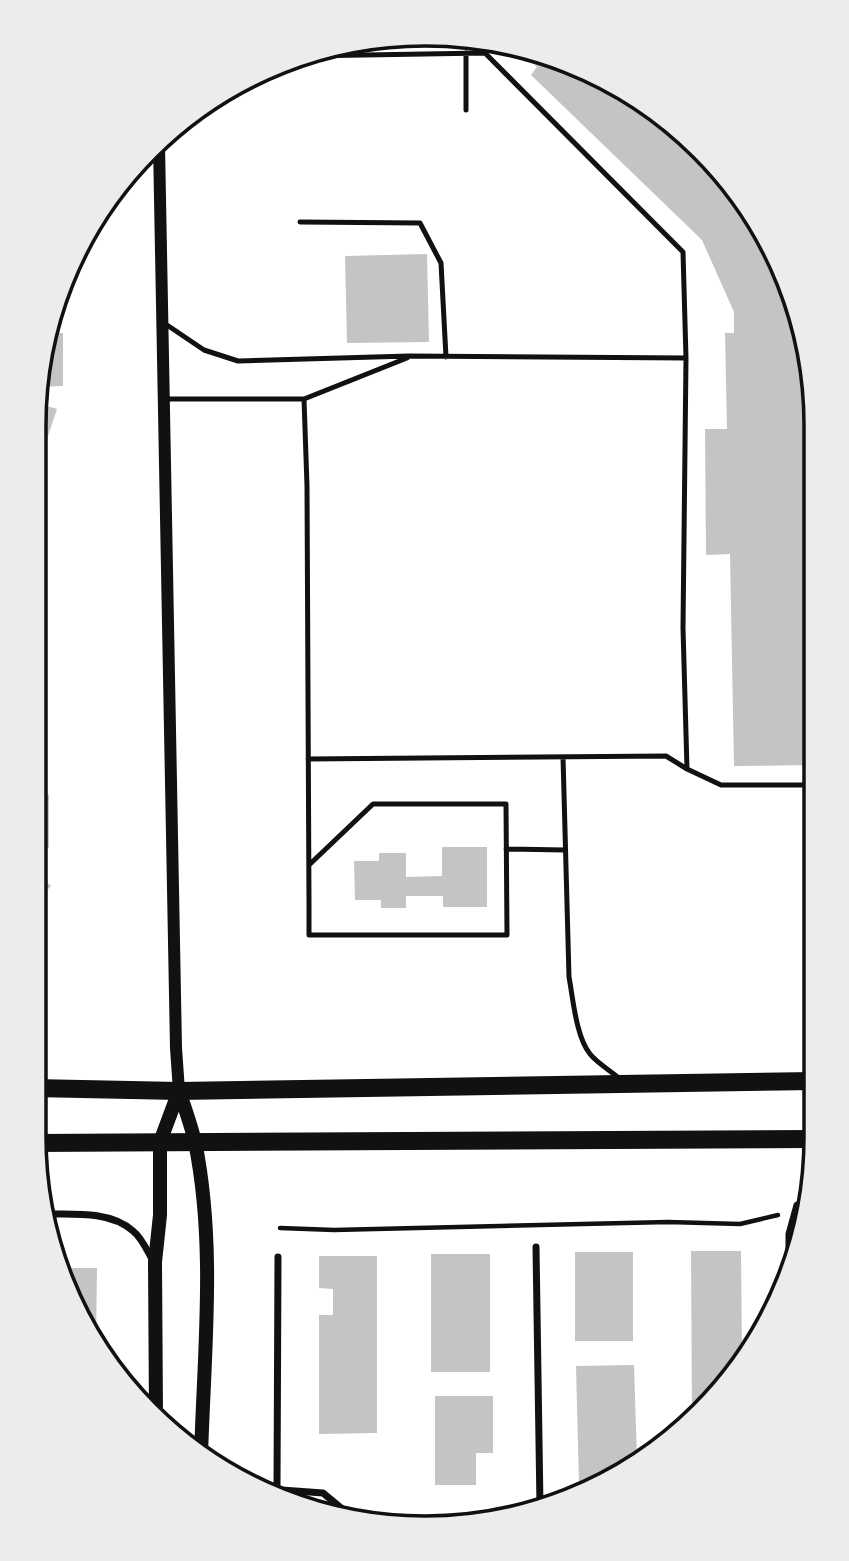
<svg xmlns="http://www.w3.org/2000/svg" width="849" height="1561" viewBox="0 0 849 1561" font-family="'Public Sans',sans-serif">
  <rect width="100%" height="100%" fill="#fff"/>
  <path fill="#c4c4c4" d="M 527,54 L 620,85 L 683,131 L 750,207 L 795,298 L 812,374 L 814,765 L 734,766 L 730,554 L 706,555 L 705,429 L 727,429 L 725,333 L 734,333 L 734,312 L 702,240 L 531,75 L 537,67 L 525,56 Z
    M 427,254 L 429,342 L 347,343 L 345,256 Z
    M 61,289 L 61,319 L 48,319 Z
    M 45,333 L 63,333 L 63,386 L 36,387 Z
    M 34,402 L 57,409 L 40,460 L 34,458 Z
    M 34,660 L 47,660 L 47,714 L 34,713 Z
    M 34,728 L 47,728 L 47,781 L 34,781 Z
    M 34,795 L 49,795 L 49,848 L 34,848 Z
    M 442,847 L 487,847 L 487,907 L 443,907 L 443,896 L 406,896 L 406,908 L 381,908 L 381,900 L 355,900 L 354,861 L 379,861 L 379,853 L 406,853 L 406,877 L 442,876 Z
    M 34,869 L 51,886 L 34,904 Z
    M 691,1251 L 741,1251 L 742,1358 L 692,1420 Z
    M 575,1252 L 633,1252 L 633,1341 L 575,1341 Z
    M 431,1254 L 490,1254 L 490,1372 L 431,1372 Z
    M 319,1256 L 377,1256 L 377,1433 L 319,1434 L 319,1315 L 333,1315 L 333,1289 L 319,1288 Z
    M 57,1268 L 97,1268 L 96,1341 Z
    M 634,1365 L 637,1459 L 596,1485 L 579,1485 L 576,1366 Z
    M 435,1396 L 493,1396 L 493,1453 L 476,1453 L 476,1485 L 435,1485 Z"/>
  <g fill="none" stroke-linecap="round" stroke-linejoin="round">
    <path stroke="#111" stroke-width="4.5" d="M 280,1228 L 334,1230 L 668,1222 L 740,1224 L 778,1215"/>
    <path stroke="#111" stroke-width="5" d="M 466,53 L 466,110
      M 304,56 L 485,53 L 683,252 L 686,358 L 683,628 L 687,769 L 666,756 L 308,759
      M 300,222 L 420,223 L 441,263 L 446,357
      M 164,323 L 204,350 L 238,361 L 409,356 L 686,358
      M 165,399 L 304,399 L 407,358
      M 304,399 L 307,486 L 309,903 L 309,935 L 507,935 L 506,804 L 373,804 L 309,865
      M 563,757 L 569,977 C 573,998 576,1037 590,1054 C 597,1063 611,1071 620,1079
      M 687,769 L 721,785 L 814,785
      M 506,849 L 565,850"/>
    <path stroke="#111" stroke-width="7" d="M 46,1214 C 74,1214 111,1211 133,1231 C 141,1237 147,1250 152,1259
      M 536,1247 L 540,1506
      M 789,1269 L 789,1234 L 797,1205 L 808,1201
      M 268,1489 L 323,1493 L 352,1517
      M 277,1489 L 278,1257"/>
    <path stroke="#111" stroke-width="12" d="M 159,145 L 176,1048 L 179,1091"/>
    <path stroke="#111" stroke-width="14" d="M 179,1091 C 185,1108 191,1125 195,1142 C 216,1245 204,1352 201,1456
      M 156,1414 L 155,1262 L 160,1215 L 160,1142 L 179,1091"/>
    <path stroke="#111" stroke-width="18" d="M 33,1088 L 179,1091 L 815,1081
      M 34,1143 L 815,1139"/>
  </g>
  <path d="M0 0H849V1561H0ZM425 46H425A379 379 0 0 1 804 425V1137A379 379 0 0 1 425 1516H425A379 379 0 0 1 46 1137V425A379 379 0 0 1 425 46Z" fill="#ececec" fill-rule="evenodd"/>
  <path fill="none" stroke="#111" stroke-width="3.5" d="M425 46H425A379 379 0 0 1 804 425V1137A379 379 0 0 1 425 1516H425A379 379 0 0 1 46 1137V425A379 379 0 0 1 425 46Z"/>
</svg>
